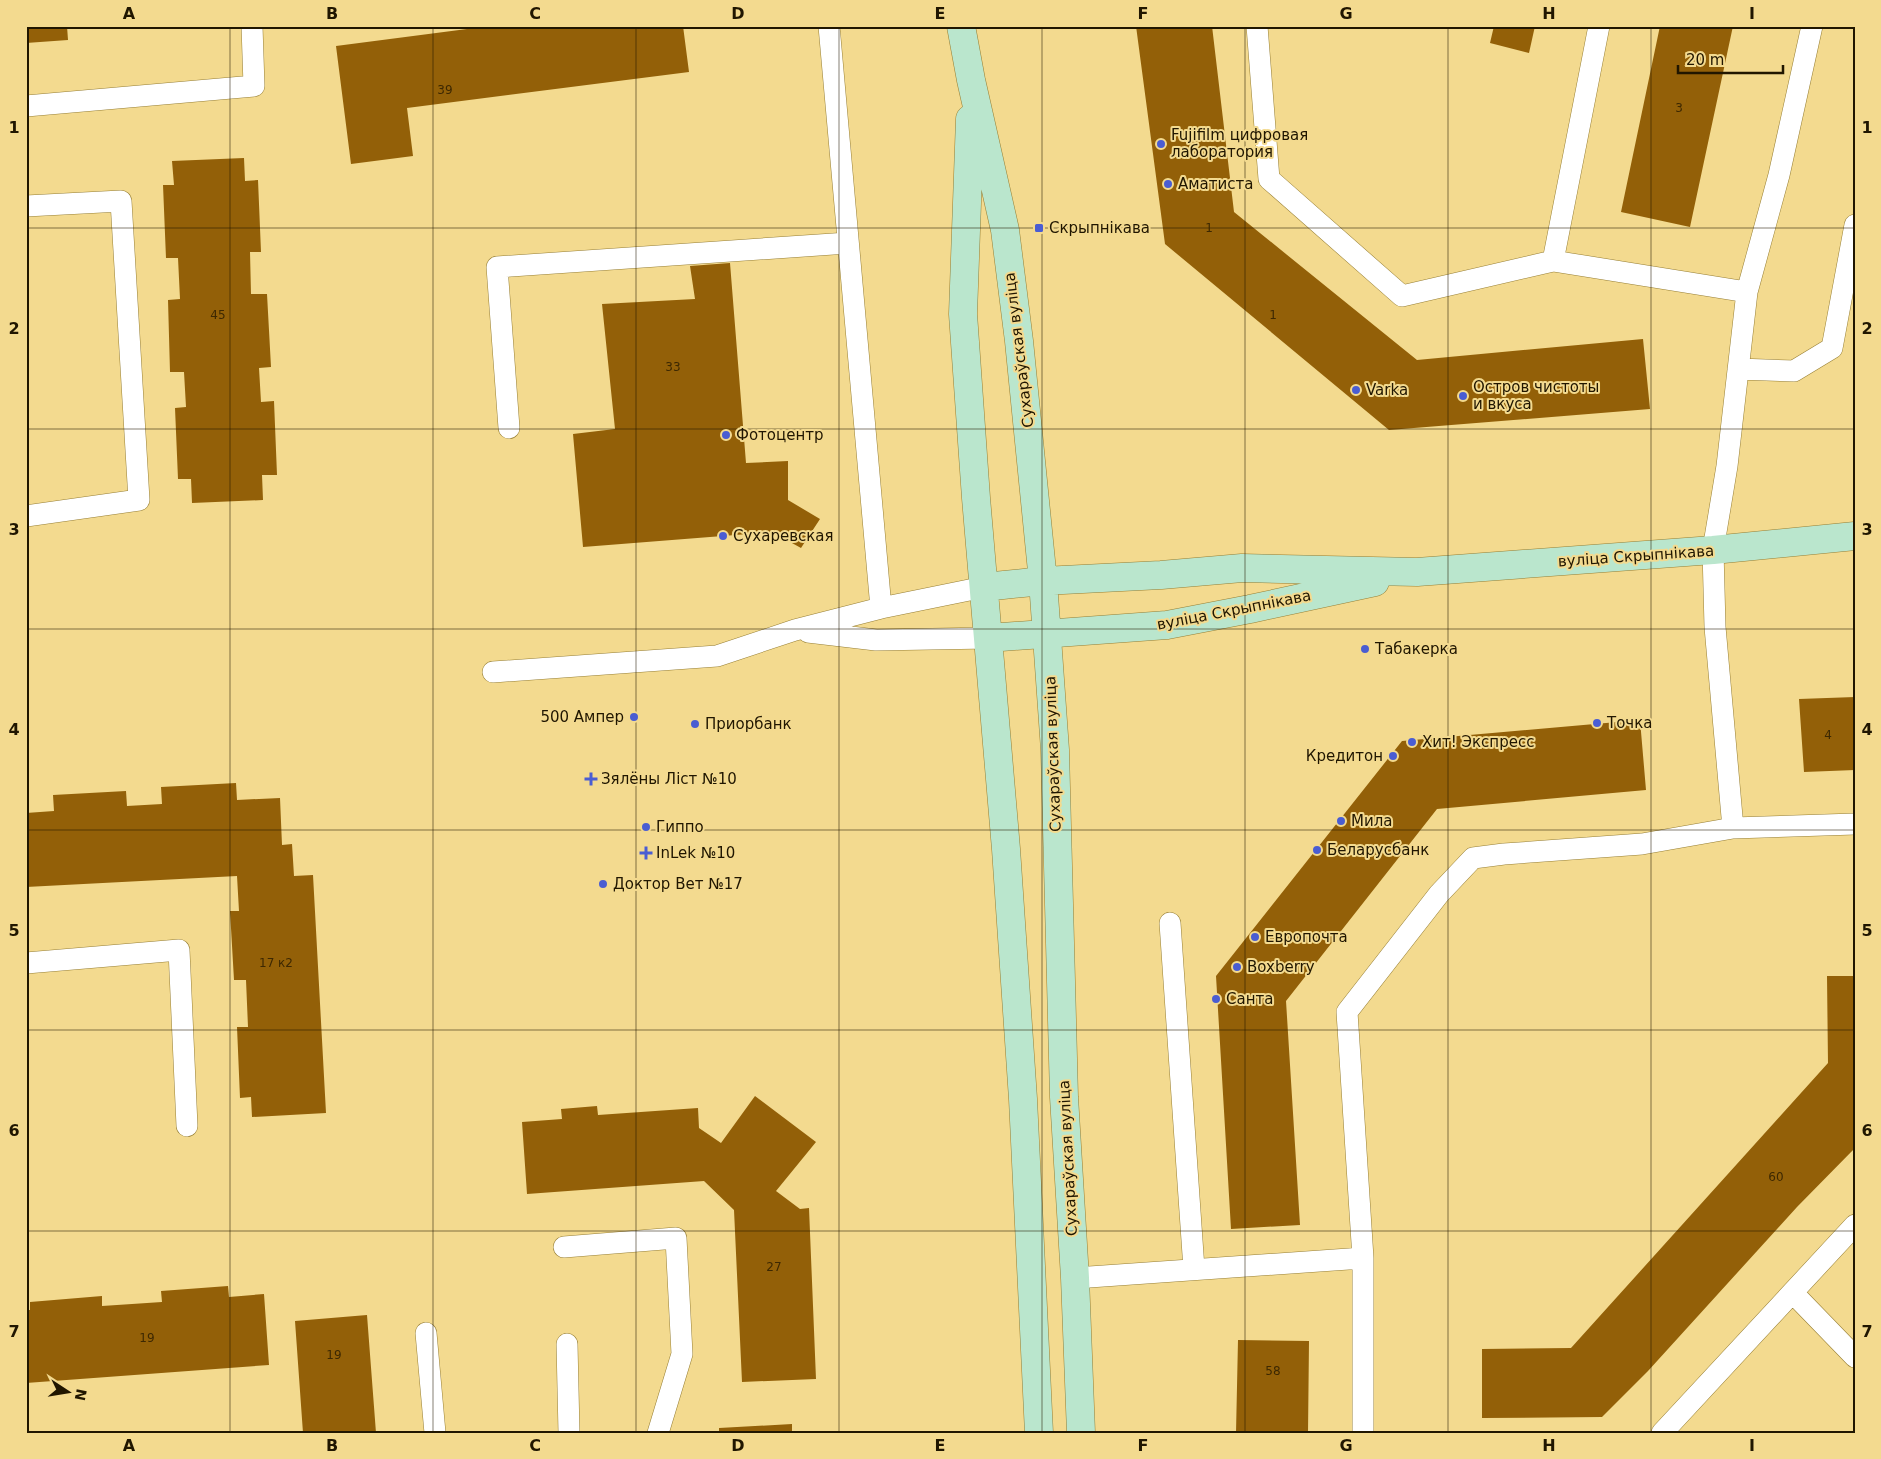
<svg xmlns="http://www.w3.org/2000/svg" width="1881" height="1459" viewBox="0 0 1881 1459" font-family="'DejaVu Sans',sans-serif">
  <rect width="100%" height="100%" fill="#f3da8f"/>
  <path fill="#936008" d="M 26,26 L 67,26 L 68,40 L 26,43 Z
    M 490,26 L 683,26 L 689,72 L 407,108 L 413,156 L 351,164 L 336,46 Z
    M 1136,26 L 1212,26 L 1234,212 L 1417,360 L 1643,339 L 1650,409 L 1389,430 L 1165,244 Z
    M 1494,26 L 1535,26 L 1529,53 L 1490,43 Z
    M 1660,26 L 1733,26 L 1690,227 L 1621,212 Z
    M 244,158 L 245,181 L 258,180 L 261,252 L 250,252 L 251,294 L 267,294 L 271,367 L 259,368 L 261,402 L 274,401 L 277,475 L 262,475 L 263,500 L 192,503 L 191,479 L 178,479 L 175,408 L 186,407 L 184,372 L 170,372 L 168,300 L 180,299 L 178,258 L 166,258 L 163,185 L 174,185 L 172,161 Z
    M 730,263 L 746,463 L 788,461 L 788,500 L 820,519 L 801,548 L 772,532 L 583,547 L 573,434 L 615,429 L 602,304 L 695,299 L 690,266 Z
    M 1855,697 L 1855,770 L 1804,772 L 1799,699 Z
    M 1640,720 L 1646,790 L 1437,809 L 1286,1001 L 1300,1225 L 1231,1229 L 1216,976 L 1402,741 Z
    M 236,783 L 237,800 L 280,798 L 282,845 L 292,844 L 294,876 L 313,875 L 326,1113 L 252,1117 L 251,1097 L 240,1098 L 237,1027 L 248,1027 L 246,980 L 234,980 L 230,911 L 239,911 L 237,876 L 26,887 L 26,813 L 54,811 L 53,795 L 126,791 L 127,806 L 162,804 L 161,787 Z
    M 1827,976 L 1855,976 L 1855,1148 L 1797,1207 L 1648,1371 L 1602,1417 L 1482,1418 L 1482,1349 L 1571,1348 L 1828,1063 Z
    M 755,1096 L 816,1142 L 776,1191 L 800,1209 L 809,1208 L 816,1379 L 742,1382 L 734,1210 L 704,1181 L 527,1194 L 522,1122 L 562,1119 L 561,1109 L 597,1106 L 598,1115 L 698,1108 L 699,1128 L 721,1143 Z
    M 228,1286 L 229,1297 L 264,1294 L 269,1365 L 26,1383 L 26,1310 L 30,1310 L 30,1302 L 102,1296 L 102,1306 L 162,1302 L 161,1291 Z
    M 367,1315 L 376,1433 L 303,1433 L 295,1321 Z
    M 1238,1340 L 1309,1341 L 1308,1433 L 1236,1433 Z
    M 792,1424 L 792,1433 L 719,1433 L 719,1428 Z"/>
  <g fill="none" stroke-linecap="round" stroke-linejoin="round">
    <defs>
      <path id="service" d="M 829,26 L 881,608
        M 1257,26 L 1269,179 L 1402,296 L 1553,261 L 1747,292
        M 1812,26 L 1779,175 L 1747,292 L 1727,466 L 1713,550 L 1715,627 L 1733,828 L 1855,824
        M 26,106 L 254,86 L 252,26
        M 26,206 L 121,201 L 139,500 L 26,516
        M 1553,261 L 1599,26
        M 1738,369 L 1794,371 L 1832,348 L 1855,225
        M 509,428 L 497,267 L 848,243
        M 808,632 L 876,640 L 988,638
        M 493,672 L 717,656 L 795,630 L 881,608 L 984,587
        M 1170,923 L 1194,1269
        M 26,963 L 179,950 L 187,1126
        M 564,1247 L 676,1238 L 682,1354 L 658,1433
        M 1075,1278 L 1363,1258
        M 1793,1293 L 1855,1357
        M 426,1333 L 435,1433
        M 567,1344 L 569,1433
        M 1363,1433 L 1363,1258 L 1347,1012 L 1439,894 L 1473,858 L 1504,854 L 1642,844 L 1733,828
        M 1662,1433 L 1855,1225"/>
      <path id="secondary" d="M 961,26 L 971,80 L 1005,230 L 1019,341 L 1043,581 L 1055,750 L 1064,1097 L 1075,1278 L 1081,1433
        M 970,119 L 963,314 L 976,498 L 1006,849 L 1023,1099 L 1039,1433
        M 984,587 L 1043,581 L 1161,575 L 1242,568 L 1417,572 L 1713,550 L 1855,536
        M 988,638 L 1167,625 L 1250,609 L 1375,582"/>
    </defs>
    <use href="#service" stroke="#977f34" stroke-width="22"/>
    <use href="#secondary" stroke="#977f34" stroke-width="29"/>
    <use href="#service" stroke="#fff" stroke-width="21"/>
    <use href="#secondary" stroke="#bae6cd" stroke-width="28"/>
  </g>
  <path fill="none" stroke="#201600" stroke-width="1" stroke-opacity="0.55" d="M 230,26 L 230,1433M 433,26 L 433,1433M 636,26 L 636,1433M 839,26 L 839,1433M 1042,26 L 1042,1433M 1245,26 L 1245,1433M 1448,26 L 1448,1433M 1651,26 L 1651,1433M 26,228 L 1855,228M 26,429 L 1855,429M 26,629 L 1855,629M 26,830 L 1855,830M 26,1030 L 1855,1030M 26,1231 L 1855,1231"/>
  <g fill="#4a5dd2" stroke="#f3da8f" stroke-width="2">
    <circle cx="1161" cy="144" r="5"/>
    <circle cx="1168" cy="184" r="5"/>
    <rect x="1034" y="223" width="10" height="10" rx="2.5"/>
    <circle cx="1356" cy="390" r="5"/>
    <circle cx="1463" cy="396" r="5"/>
    <circle cx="726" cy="435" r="5"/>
    <circle cx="723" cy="536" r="5"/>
    <circle cx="1365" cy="649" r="5"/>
    <circle cx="634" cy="717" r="5"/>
    <circle cx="1597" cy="723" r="5"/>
    <circle cx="695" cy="724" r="5"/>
    <circle cx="1412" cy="742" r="5"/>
    <circle cx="1393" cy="756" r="5"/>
    <path d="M588.5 771.5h5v5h5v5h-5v5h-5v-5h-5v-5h5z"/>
    <circle cx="1341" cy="821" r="5"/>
    <circle cx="646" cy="827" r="5"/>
    <circle cx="1317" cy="850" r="5"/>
    <path d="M643.5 845.5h5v5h5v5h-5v5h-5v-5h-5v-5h5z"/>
    <circle cx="603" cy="884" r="5"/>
    <circle cx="1255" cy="937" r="5"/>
    <circle cx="1237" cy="967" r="5"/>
    <circle cx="1216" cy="999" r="5"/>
  </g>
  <g text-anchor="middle" stroke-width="4" stroke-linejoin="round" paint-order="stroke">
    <g font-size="12" fill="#3d2802">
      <text x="445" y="94">39</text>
      <text x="1679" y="112">3</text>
      <text x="1209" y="232">1</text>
      <text x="218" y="319">45</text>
      <text x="1273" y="319">1</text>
      <text x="673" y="371">33</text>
      <text x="1828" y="739">4</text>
      <text x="276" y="967">17 к2</text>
      <text x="1776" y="1181">60</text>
      <text x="774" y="1271">27</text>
      <text x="147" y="1342">19</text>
      <text x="334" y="1359">19</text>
      <text x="1273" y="1375">58</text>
    </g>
    <g font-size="15" fill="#201600" stroke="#f3da8f" text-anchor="start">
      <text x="1171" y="140">Fujifilm цифровая<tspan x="1171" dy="17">лаборатория</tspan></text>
      <text x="1178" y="189">Аматиста</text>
      <text x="1049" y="233">Скрыпнікава</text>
      <text x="1473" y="392">Остров чистоты<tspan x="1473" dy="17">и вкуса</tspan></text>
      <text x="1366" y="395">Varka</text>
      <text x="736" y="440">Фотоцентр</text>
      <text x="733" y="541">Сухаревская</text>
      <text x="1375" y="654">Табакерка</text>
      <text x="624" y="722" text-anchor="end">500 Ампер</text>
      <text x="1607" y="728">Точка</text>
      <text x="705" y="729">Приорбанк</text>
      <text x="1422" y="747">Хит! Экспресс</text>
      <text x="1383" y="761" text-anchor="end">Кредитон</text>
      <text x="601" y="784">Зялёны Ліст №10</text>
      <text x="1351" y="826">Мила</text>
      <text x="656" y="832">Гиппо</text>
      <text x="1327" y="855">Беларусбанк</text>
      <text x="656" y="858">InLek №10</text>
      <text x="613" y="889">Доктор Вет №17</text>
      <text x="1265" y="942">Европочта</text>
      <text x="1247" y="972">Boxberry</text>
      <text x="1226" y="1004">Санта</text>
    </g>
    <g font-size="15" fill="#201600" stroke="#f3da8f">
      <text transform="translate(1019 350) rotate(-97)" y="5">Сухараўская вуліца</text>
      <text transform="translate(1636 556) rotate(-4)" y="5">вуліца Скрыпнікава</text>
      <text transform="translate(1234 610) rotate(-11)" y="5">вуліца Скрыпнікава</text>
      <text transform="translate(1053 754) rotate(-92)" y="5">Сухараўская вуліца</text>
      <text transform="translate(1068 1158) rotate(-93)" y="5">Сухараўская вуліца</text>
    </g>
  </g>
  <rect width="1881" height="1459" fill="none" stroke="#f3da8f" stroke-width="55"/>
  <g transform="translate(68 1392) rotate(102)" stroke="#f3da8f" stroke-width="4" paint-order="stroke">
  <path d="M0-4L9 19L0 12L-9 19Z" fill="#201600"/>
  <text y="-8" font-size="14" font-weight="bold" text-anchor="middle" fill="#201600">N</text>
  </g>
  <path d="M1678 65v8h105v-8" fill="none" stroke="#201600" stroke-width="2.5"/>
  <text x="1686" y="65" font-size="15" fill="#201600" stroke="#f3da8f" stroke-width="4" paint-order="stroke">20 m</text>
  <rect x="28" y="28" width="1826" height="1404" fill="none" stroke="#201600" stroke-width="2"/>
  <g font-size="16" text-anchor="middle" font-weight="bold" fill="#201600">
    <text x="129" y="19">A</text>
    <text x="332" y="19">B</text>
    <text x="535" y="19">C</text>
    <text x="738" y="19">D</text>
    <text x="940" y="19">E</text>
    <text x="1143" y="19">F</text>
    <text x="1346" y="19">G</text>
    <text x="1549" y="19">H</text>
    <text x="1752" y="19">I</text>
    <text x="14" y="133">1</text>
    <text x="1867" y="133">1</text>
    <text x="14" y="334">2</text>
    <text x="1867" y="334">2</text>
    <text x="14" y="535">3</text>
    <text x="1867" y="535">3</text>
    <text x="14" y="735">4</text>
    <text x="1867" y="735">4</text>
    <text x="14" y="936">5</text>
    <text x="1867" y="936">5</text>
    <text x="14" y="1136">6</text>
    <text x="1867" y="1136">6</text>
    <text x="14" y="1337">7</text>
    <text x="1867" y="1337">7</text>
    <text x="129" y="1451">A</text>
    <text x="332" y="1451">B</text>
    <text x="535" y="1451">C</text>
    <text x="738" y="1451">D</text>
    <text x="940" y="1451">E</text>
    <text x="1143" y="1451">F</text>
    <text x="1346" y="1451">G</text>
    <text x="1549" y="1451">H</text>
    <text x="1752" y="1451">I</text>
  </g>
</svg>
